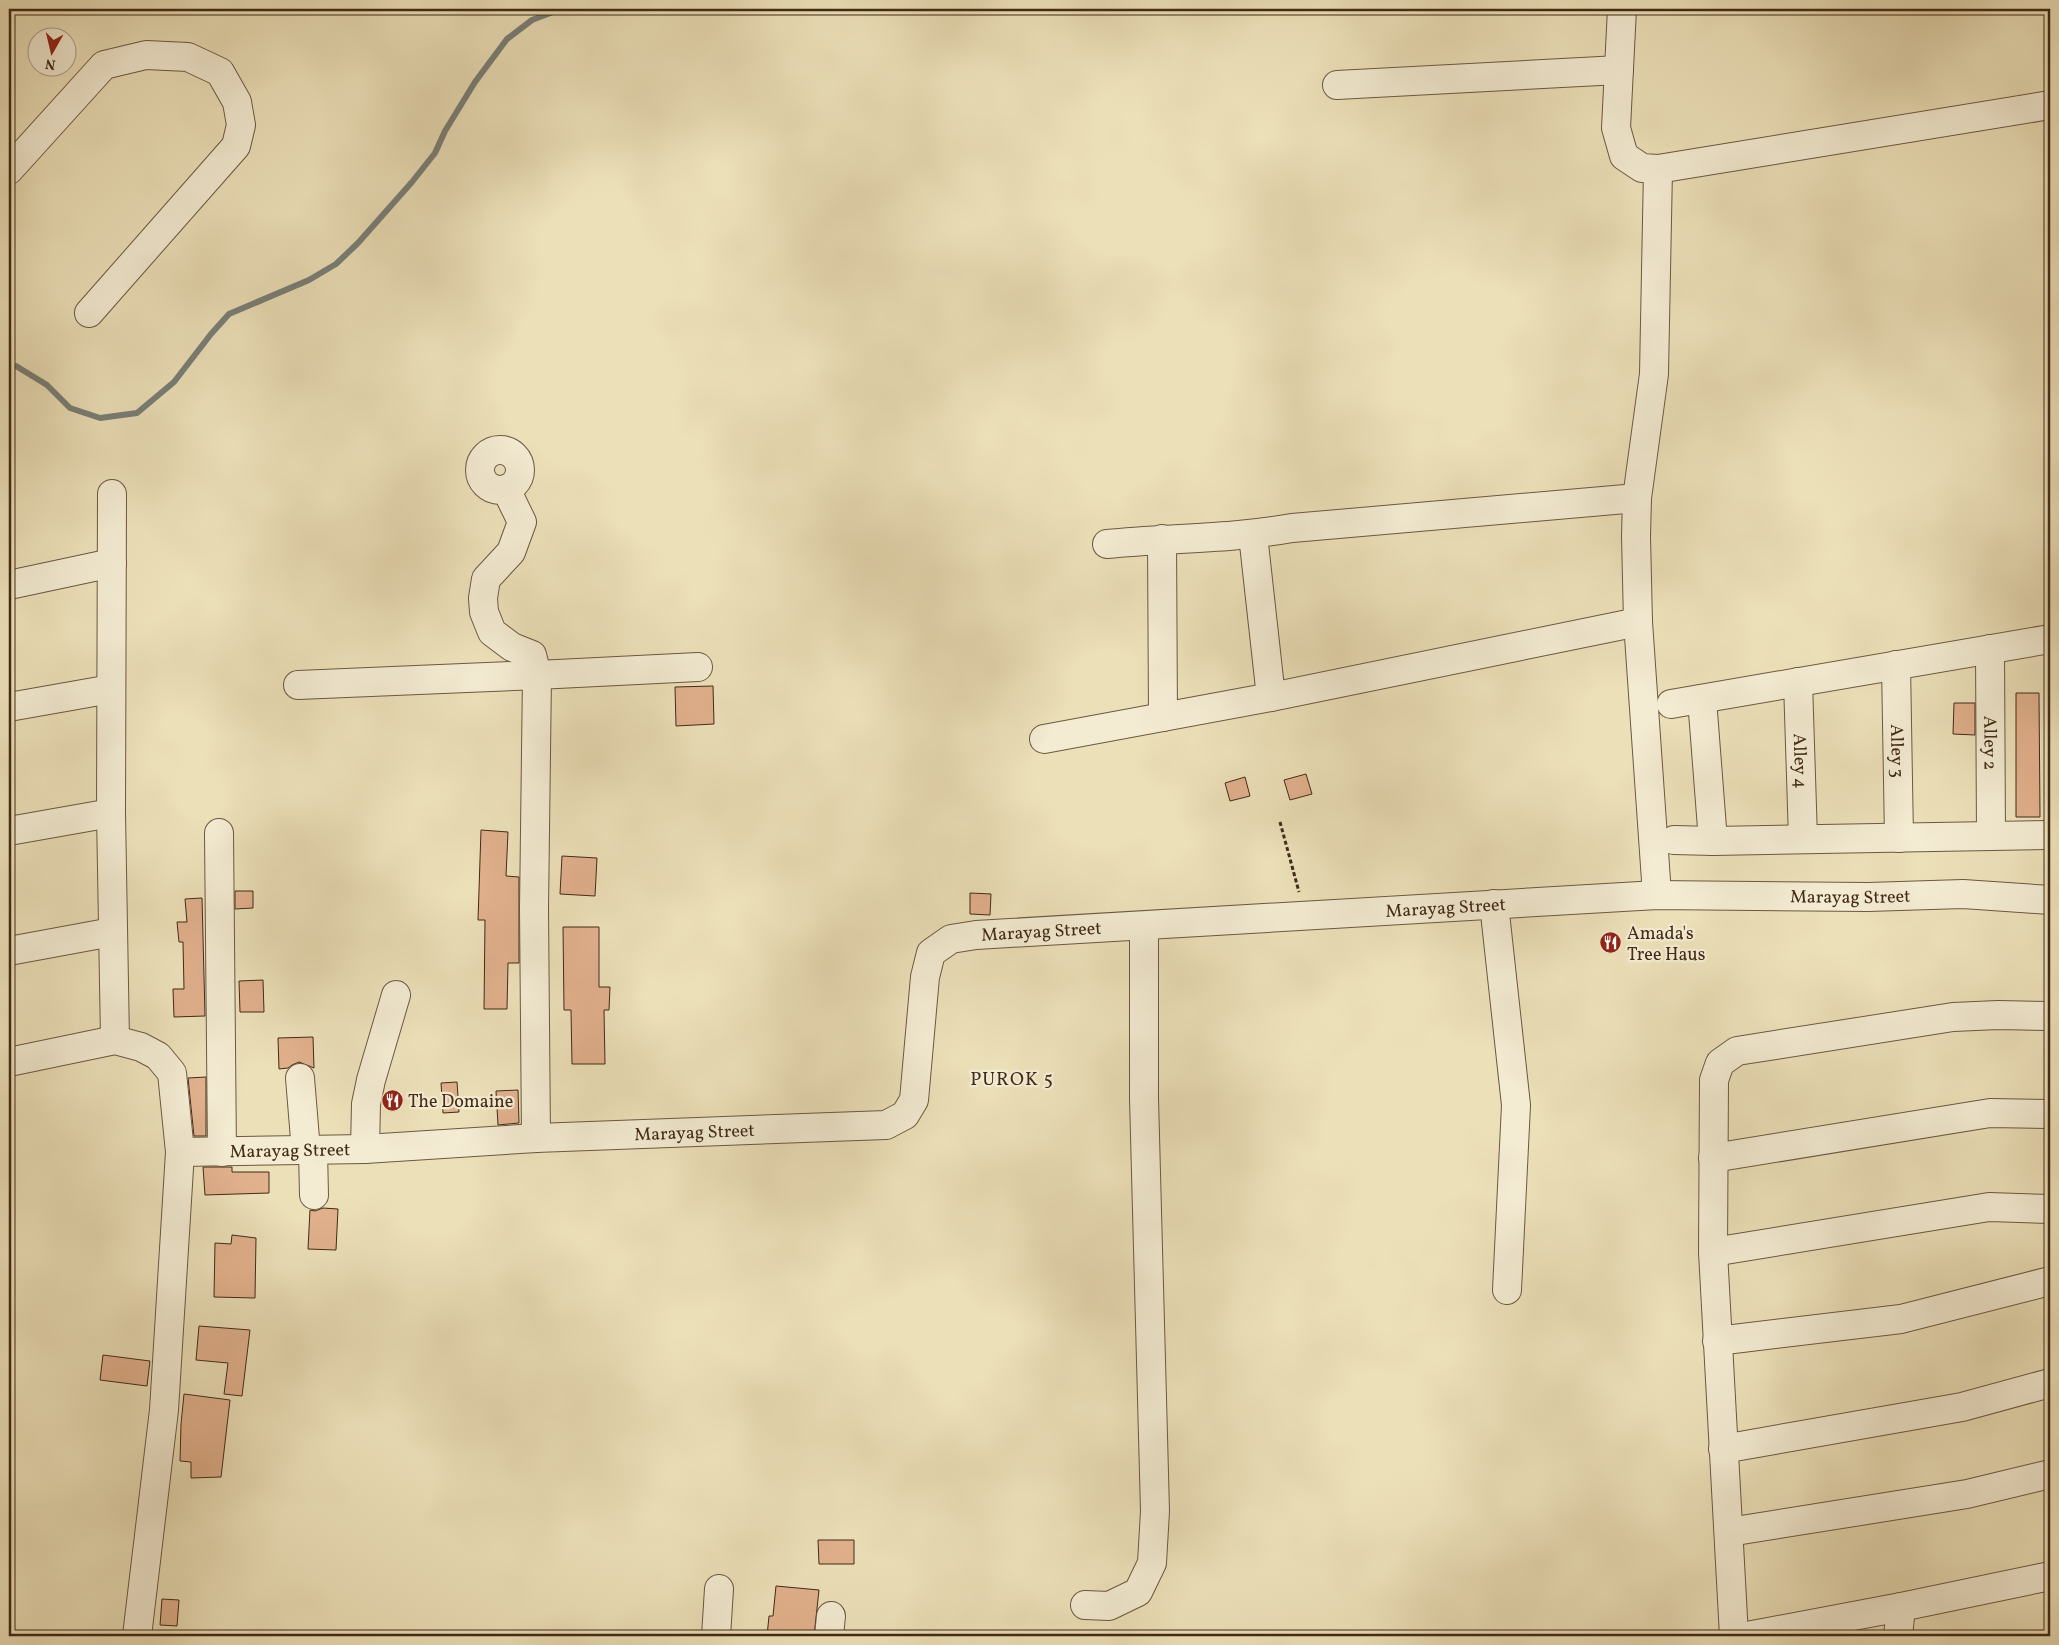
<svg xmlns="http://www.w3.org/2000/svg" width="2059" height="1645" viewBox="0 0 2059 1645" font-family="Vollkorn,serif">
  <rect width="100%" height="100%" fill="#ece0b9"/>
  <filter id="stains"><feTurbulence type="fractalNoise" baseFrequency=".004" numOctaves="4"/><feColorMatrix values="0 0 0 0 .2 0 0 0 0 .09 0 0 0 0 .02 0 0 0 .5 -.17"/></filter>
  <radialGradient id="worn" r=".72"><stop offset=".6" stop-color="#630" stop-opacity="0"/><stop offset="1" stop-color="#630" stop-opacity=".3"/></radialGradient>
  <g fill="none" stroke-linecap="round" stroke-linejoin="round">
    <path stroke="#798079" stroke-width="6" d="M 9,367 L 16,366 L 47,385 L 70,408 L 100,418 L 137,413 L 174,382 L 211,334 L 229,314 L 309,280 L 336,264 L 358,243 L 412,182 L 435,153 L 445,131 L 475,82 L 507,39 L 532,20 L 561,9"/>
  </g>
  <path fill="#e1b18d" stroke="#412a17" d="M 713,686 L 714,724 L 676,726 L 675,687 Z
    M 2016,693 L 2039,693 L 2040,817 L 2016,817 Z
    M 1954,703 L 1975,703 L 1975,735 L 1953,734 Z
    M 1306,774 L 1312,794 L 1290,800 L 1284,780 Z
    M 1245,777 L 1250,796 L 1230,801 L 1225,783 Z
    M 481,830 L 508,832 L 506,876 L 519,877 L 519,963 L 508,963 L 507,1009 L 484,1009 L 485,920 L 478,920 Z
    M 562,856 L 597,858 L 595,896 L 560,894 Z
    M 235,891 L 253,891 L 253,908 L 235,909 Z
    M 970,893 L 991,894 L 990,915 L 970,914 Z
    M 202,898 L 205,1016 L 174,1017 L 173,989 L 184,989 L 183,942 L 179,942 L 177,922 L 187,922 L 185,899 Z
    M 563,927 L 599,927 L 599,987 L 610,987 L 609,1010 L 604,1010 L 605,1064 L 572,1064 L 571,1010 L 564,1010 Z
    M 263,980 L 264,1012 L 240,1012 L 239,981 Z
    M 313,1037 L 314,1068 L 299,1062 L 292,1065 L 288,1068 L 279,1069 L 278,1038 Z
    M 206,1077 L 206,1136 L 194,1136 L 188,1078 Z
    M 457,1082 L 459,1112 L 443,1113 L 441,1083 Z
    M 518,1090 L 519,1123 L 498,1125 L 496,1091 Z
    M 203,1167 L 232,1167 L 232,1172 L 269,1172 L 269,1193 L 205,1195 Z
    M 323,1208 L 338,1209 L 336,1250 L 308,1249 L 310,1210 L 315,1211 Z
    M 232,1235 L 256,1238 L 255,1298 L 214,1297 L 215,1243 L 231,1244 Z
    M 199,1326 L 250,1330 L 242,1396 L 224,1394 L 228,1363 L 196,1360 Z
    M 103,1355 L 150,1361 L 147,1386 L 100,1380 Z
    M 184,1394 L 230,1400 L 221,1477 L 191,1478 L 191,1462 L 180,1461 L 181,1424 Z
    M 818,1540 L 854,1540 L 854,1564 L 819,1564 Z
    M 776,1586 L 819,1590 L 814,1636 L 767,1636 L 769,1616 L 773,1616 Z
    M 162,1599 L 179,1600 L 177,1626 L 160,1625 Z"/>
  <g fill="none" stroke-linecap="round" stroke-linejoin="round">
    <defs>
      <g id="minor">
        <path d="M 1622,9 L 1616,128 L 1624,156 L 1642,168 L 1658,169 L 2050,105"/>
        <path d="M 1337,85 L 1619,70"/>
        <path d="M 9,170 L 104,65 L 146,55 L 188,57 L 220,72 L 237,102 L 241,125 L 236,146 L 89,313"/>
        <circle cx="500" cy="470" r="20"/>
        <path d="M 506,489 L 522,522 L 511,552 L 486,579 L 483,598 L 484,612 L 492,632 L 512,647 L 532,655 L 537,675 L 698,667"/>
        <path d="M 112,494 L 111,813 L 115,1040"/>
        <path d="M 1253,535 L 1271,697"/>
        <path d="M 1162,539 L 1163,717"/>
        <path d="M 1107,544 C 1169,538 1231,539 1292,528 L 1637,498"/>
        <path d="M 9,585 L 112,563"/>
        <path id="s1" d="M 1990,649 L 1991,836"/>
        <path id="s2" d="M 1896,665 L 1899,838"/>
        <path id="s3" d="M 1798,682 L 1803,839"/>
        <path d="M 298,685 L 537,675 L 534,909 L 536,1138"/>
        <path d="M 1702,699 L 1713,841"/>
        <path d="M 1671,704 L 2050,639"/>
        <path d="M 9,707 L 111,689"/>
        <path d="M 1044,739 L 1271,697 L 1638,622"/>
        <path d="M 9,831 L 111,813"/>
        <path d="M 219,833 L 222,1152"/>
        <path d="M 1674,840 L 1713,841 L 2050,835"/>
        <path d="M 1657,895 L 1638,622 L 1636,536 L 1637,498 L 1654,374 L 1658,169"/>
        <path d="M 1494,904 L 1516,1105 L 1507,1290"/>
        <path d="M 9,951 L 112,932"/>
        <path d="M 9,1062 L 115,1040 L 141,1047 L 158,1056 L 172,1073 L 180,1152 L 164,1410 L 137,1636"/>
        <path d="M 300,1078 L 306,1151"/>
        <path d="M 365,1149 L 366,1104 L 371,1080 L 396,995"/>
        <path d="M 313,1151 L 314,1195"/>
        <path id="s4" d="M 180,1152 L 365,1149 L 536,1138 L 886,1125 L 905,1115 L 914,1100 L 925,977 L 931,953 L 951,939 L 976,935 L 1657,895 L 1868,897 L 1963,894 L 2050,900"/>
        <path d="M 1713,1158 L 1990,1113 L 2050,1114"/>
        <path d="M 1713,1252 L 1989,1207 L 2050,1209"/>
        <path d="M 1717,1341 L 1901,1319 L 2050,1281"/>
        <path d="M 1723,1449 L 1962,1407 L 2050,1383"/>
        <path d="M 1729,1532 L 1967,1494 L 2050,1474"/>
        <path d="M 1085,1605 L 1109,1606 L 1138,1592 L 1152,1563 L 1155,1511 L 1144,1098 L 1144,926"/>
        <path d="M 716,1636 L 719,1589"/>
        <path d="M 829,1636 L 831,1616"/>
        <path d="M 1734,1636 L 1713,1252 L 1714,1080 L 1720,1063 L 1737,1051 L 1953,1017 L 1998,1015 L 2050,1016"/>
        <path d="M 1747,1636 L 1901,1607 L 2050,1576"/>
        <path d="M 1898,1636 L 1901,1607"/>
      </g>
    </defs>
    <use href="#minor" stroke="#6c5840" stroke-width="30"/>
    <path stroke="#412a17" stroke-width="3" stroke-dasharray="4 2.5" stroke-linecap="butt" d="M 1280,822 L 1299,892"/>
    <use href="#minor" stroke="#f3ebd2" stroke-width="28"/>
  </g>
  <defs>
    <symbol id="restaurant-disc" viewBox="-11 -11 22 22"><circle r="9.5" fill="#8f2418" stroke="#f3ebd2"/><path d="M-5-6h1v4h1v-4h1v4h1v-4h1v5L-1.5 .5V6h-2V.5L-5-1ZM5-6V6H3V1.5H1.5Q1.5-4 5-6Z" fill="#fff"/></symbol>
  </defs>
  <g fill-rule="evenodd">
    <use href="#restaurant-disc" x="1598" y="930" width="25" height="25"/>
    <use href="#restaurant-disc" x="380" y="1088" width="25" height="25"/>
  </g>
  <g text-anchor="middle" stroke-width="4.5" stroke-linejoin="round" paint-order="stroke">
    <g font-size="18" fill="#412a17" stroke="#f3ebd2">
      <text dy="6" stroke="none"><textPath href="#s1" startOffset="94">Alley 2</textPath></text>
      <text dy="6" stroke="none"><textPath href="#s2" startOffset="86">Alley 3</textPath></text>
      <text dy="6" stroke="none"><textPath href="#s3" startOffset="79">Alley 4</textPath></text>
      <text dy="6" stroke="none"><textPath href="#s4" startOffset="1819">Marayag Street</textPath></text>
      <text dy="6" stroke="none"><textPath href="#s4" startOffset="1414">Marayag Street</textPath></text>
      <text dy="6" stroke="none"><textPath href="#s4" startOffset="1009">Marayag Street</textPath></text>
      <text dy="6" stroke="none"><textPath href="#s4" startOffset="515">Marayag Street</textPath></text>
      <text dy="6" stroke="none"><textPath href="#s4" startOffset="110">Marayag Street</textPath></text>
    </g>
    <g font-size="18" fill="#412a17" stroke="#f3ebd2" text-anchor="start">
      <text x="1627" y="939">Amada's<tspan x="1627" dy="21">Tree Haus</tspan></text>
      <text x="408" y="1107">The Domaine</text>
    </g>
    <g font-size="19" letter-spacing="1" fill="#412a17" stroke="#f3ebd2">
      <text x="1012" y="1085">PUROK 5</text>
    </g>
  </g>
  <rect width="2059" height="1645" fill="none" stroke="#ece0b9" stroke-width="30"/>
  <rect x="10" y="10" width="2039" height="1625" fill="none" stroke="#412a17" stroke-width="2.5"/>
  <rect x="15" y="15" width="2029" height="1615" fill="none" stroke="#412a17"/>
  <g transform="translate(52 52) rotate(188)"><circle r="24" fill="#f3ebd2" stroke="#ac9e87"/>
  <path d="M0-4L9 19L0 12L-9 19Z" fill="#8f2418"/>
  <text y="-8" font-size="14" font-weight="bold" text-anchor="middle" fill="#412a17">N</text>
  </g>
  <rect width="100%" height="100%" filter="url(#stains)"/>
  <rect width="100%" height="100%" fill="url(#worn)"/>
</svg>
